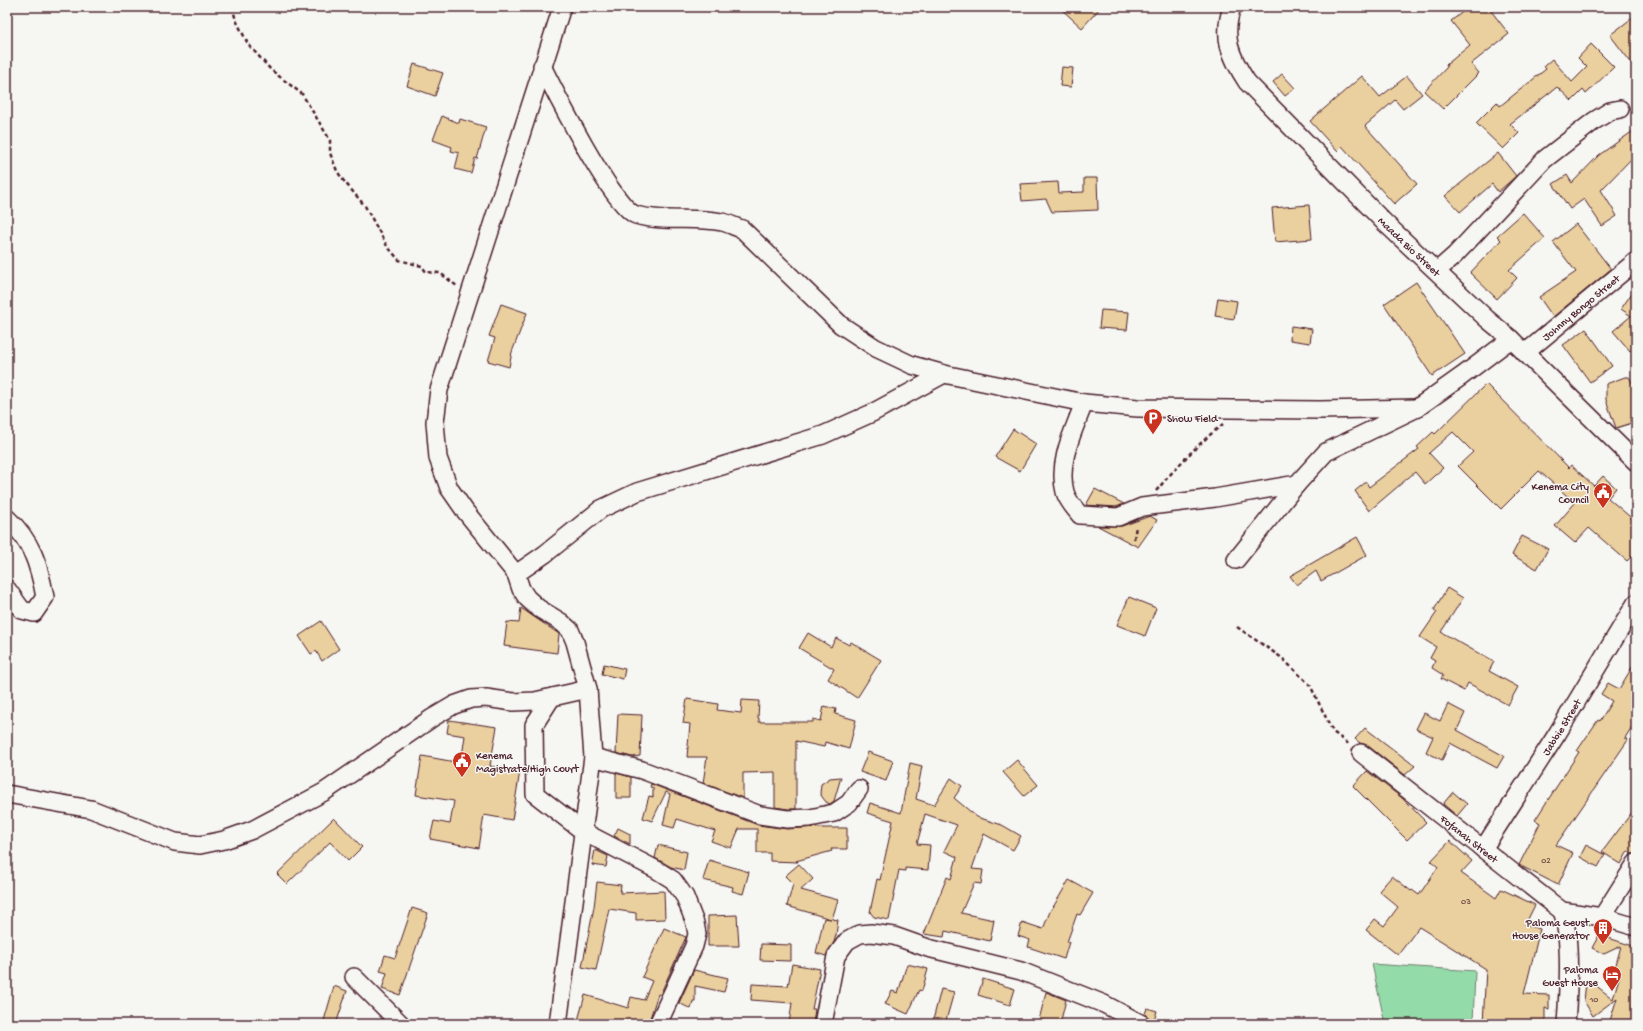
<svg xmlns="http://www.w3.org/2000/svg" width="1643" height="1031" viewBox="0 0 1643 1031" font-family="'Gochi Hand',sans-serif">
  <rect width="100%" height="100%" fill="#f6f6f2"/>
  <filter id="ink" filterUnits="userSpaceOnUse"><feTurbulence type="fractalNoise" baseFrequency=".025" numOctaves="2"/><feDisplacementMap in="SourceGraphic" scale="8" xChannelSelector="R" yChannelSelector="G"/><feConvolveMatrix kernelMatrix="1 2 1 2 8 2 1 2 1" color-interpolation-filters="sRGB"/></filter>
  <g filter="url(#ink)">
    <path fill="#94dbaa" stroke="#6f7d6a" d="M 1372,964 L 1475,971 L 1473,1024 L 1385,1024 Z"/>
    <path fill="#eacf9f" stroke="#4a1f2b" d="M 1059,7 L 1101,7 L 1082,28 Z
      M 1469,7 L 1488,7 L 1509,34 L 1471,64 L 1479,73 L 1443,109 L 1424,91 L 1447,67 L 1446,65 L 1470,45 L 1451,21 Z
      M 1636,15 L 1636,69 L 1610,35 Z
      M 1591,44 L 1614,67 L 1586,94 L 1583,90 L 1572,101 L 1557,87 L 1510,124 L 1519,133 L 1503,149 L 1476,123 L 1497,102 L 1500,106 L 1546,69 L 1544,66 L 1552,59 L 1572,82 L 1587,67 L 1578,58 Z
      M 414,64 L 443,73 L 435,96 L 407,86 Z
      M 1062,67 L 1073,68 L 1071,87 L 1060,86 Z
      M 1282,74 L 1295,88 L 1285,96 L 1273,82 Z
      M 1362,76 L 1380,97 L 1407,76 L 1422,94 L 1403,109 L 1395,100 L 1365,126 L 1417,184 L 1394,204 L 1342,146 L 1337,151 L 1310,121 Z
      M 442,116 L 459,123 L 460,119 L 486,127 L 477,159 L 475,158 L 471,173 L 455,169 L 459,153 L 451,151 L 452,147 L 433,140 Z
      M 1636,129 L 1636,154 L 1601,190 L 1617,216 L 1602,226 L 1584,199 L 1570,209 L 1553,184 L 1567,175 L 1572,183 L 1599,155 Z
      M 1498,153 L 1516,176 L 1498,192 L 1492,184 L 1460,212 L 1445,196 Z
      M 1084,178 L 1097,178 L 1098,210 L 1052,212 L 1046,199 L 1022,201 L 1020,184 L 1058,182 L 1059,193 L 1084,192 Z
      M 1309,205 L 1312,239 L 1275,242 L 1272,208 Z
      M 1523,213 L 1545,238 L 1509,270 L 1517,278 L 1497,299 L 1470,273 L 1501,240 L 1497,236 Z
      M 1576,224 L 1611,269 L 1553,317 L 1539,297 L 1576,272 L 1553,242 Z
      M 1416,282 L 1465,354 L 1432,376 L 1384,304 Z
      M 1636,287 L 1636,346 L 1630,351 L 1613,331 L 1631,316 L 1621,309 Z
      M 1218,298 L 1237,301 L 1234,319 L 1215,316 Z
      M 501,304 L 527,313 L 512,352 L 509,367 L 488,361 L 495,338 L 489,336 Z
      M 1101,310 L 1129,312 L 1127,330 L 1099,328 Z
      M 1291,326 L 1312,329 L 1310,343 L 1290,340 Z
      M 1586,329 L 1612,366 L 1590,382 L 1563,345 Z
      M 1625,377 L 1629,377 L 1636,389 L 1636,415 L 1629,424 L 1616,428 L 1606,400 L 1606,384 Z
      M 1486,384 L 1569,468 L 1571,465 L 1594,486 L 1603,476 L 1616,488 L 1608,498 L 1636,522 L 1636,552 L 1627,561 L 1589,528 L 1575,543 L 1555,526 L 1575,503 L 1539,471 L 1501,509 L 1458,466 L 1473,452 L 1453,432 L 1429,453 L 1443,468 L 1425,484 L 1415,472 L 1369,511 L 1355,491 L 1366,482 L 1369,487 L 1419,449 L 1417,447 L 1433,432 L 1435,434 Z
      M 1013,429 L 1036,444 L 1020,471 L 995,457 Z
      M 1095,489 L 1124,504 L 1116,507 L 1086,505 Z
      M 1150,516 L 1157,520 L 1138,547 L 1098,526 L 1122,526 Z
      M 1522,536 L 1548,549 L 1537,569 L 1512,555 Z
      M 1357,537 L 1367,555 L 1321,581 L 1316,571 L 1297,585 L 1290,576 Z
      M 1447,588 L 1463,598 L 1441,632 L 1494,662 L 1489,671 L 1518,687 L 1508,705 L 1468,683 L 1464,691 L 1441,679 L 1443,675 L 1432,668 L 1435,661 L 1430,658 L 1436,647 L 1420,637 L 1437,612 L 1434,610 Z
      M 1129,597 L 1156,608 L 1145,636 L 1117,625 Z
      M 521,608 L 559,634 L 557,653 L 504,646 L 507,622 L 519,623 Z
      M 321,621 L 339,649 L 322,661 L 316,651 L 311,654 L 299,636 Z
      M 808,633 L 831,647 L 836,638 L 849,645 L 851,642 L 881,660 L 857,698 L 828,679 L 834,669 L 799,648 Z
      M 1636,661 L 1636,720 L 1625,738 L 1628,740 L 1556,845 L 1573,853 L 1558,885 L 1519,865 L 1540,823 L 1535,820 L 1579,752 L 1577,751 L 1598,720 L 1600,721 L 1612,701 L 1601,694 L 1608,683 L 1619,689 Z
      M 604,664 L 625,669 L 623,679 L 602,674 Z
      M 687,699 L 718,704 L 717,710 L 741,713 L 742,700 L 759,701 L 758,718 L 759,718 L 759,722 L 813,722 L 813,719 L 821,721 L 824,706 L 836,709 L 835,714 L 856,720 L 849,749 L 825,742 L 824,747 L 796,741 L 796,809 L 788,809 L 775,807 L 775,772 L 743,773 L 743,798 L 703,783 L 707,757 L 687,757 L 690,724 L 683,723 Z
      M 1448,704 L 1465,713 L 1457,730 L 1504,756 L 1497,768 L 1450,743 L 1442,760 L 1426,752 L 1433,737 L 1416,729 L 1424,713 L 1440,721 Z
      M 618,714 L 642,715 L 640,756 L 632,757 L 616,753 Z
      M 449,720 L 497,727 L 490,766 L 520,771 L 512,820 L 484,815 L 479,848 L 430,839 L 434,821 L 450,824 L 454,801 L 416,795 L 422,756 L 461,763 L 465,736 L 447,733 Z
      M 1365,728 L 1415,766 L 1405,775 L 1367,745 L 1360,743 L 1355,739 Z
      M 868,752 L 893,761 L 886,781 L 860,772 Z
      M 1017,760 L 1038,785 L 1024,796 L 1003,772 Z
      M 910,763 L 922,766 L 916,799 L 934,805 L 951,778 L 962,786 L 954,798 L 977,817 L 1002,825 L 1021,836 L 1013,850 L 984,834 L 972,869 L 983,870 L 981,884 L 974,883 L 961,913 L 994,920 L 990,941 L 945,931 L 944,937 L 924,934 L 947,877 L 951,879 L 957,857 L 944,851 L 957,825 L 925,814 L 917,844 L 930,845 L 928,870 L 905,868 L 905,871 L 899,870 L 889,920 L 874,917 L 870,912 L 877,879 L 880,880 L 893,821 L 867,813 L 870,803 L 901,813 Z
      M 1367,771 L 1402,798 L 1426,822 L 1407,840 L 1353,786 Z
      M 616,773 L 631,777 L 631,798 L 616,798 Z
      M 841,777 L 834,801 L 830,804 L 826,802 L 820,794 L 821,784 L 830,778 Z
      M 651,784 L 758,825 L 787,829 L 818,827 L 818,828 L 847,828 L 847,849 L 831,849 L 832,851 L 796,861 L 798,862 L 770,861 L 770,853 L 757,853 L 757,829 L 739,829 L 731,848 L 711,841 L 715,831 L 677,819 L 674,828 L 663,825 L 670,794 L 666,792 L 652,821 L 643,818 L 649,796 L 653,797 L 653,788 L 650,787 Z
      M 1453,792 L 1467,804 L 1457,816 L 1443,804 Z
      M 1636,807 L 1636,853 L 1632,854 L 1628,851 L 1621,864 L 1602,852 Z
      M 334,818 L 362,847 L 348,861 L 330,842 L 287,884 L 277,874 Z
      M 618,828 L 630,834 L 630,844 L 614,836 Z
      M 1450,841 L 1472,861 L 1461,873 L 1496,898 L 1501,889 L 1535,905 L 1525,925 L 1540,929 L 1524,994 L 1549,995 L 1549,1009 L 1545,1008 L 1545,1024 L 1483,1024 L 1486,969 L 1419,927 L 1398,955 L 1366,930 L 1375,919 L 1384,926 L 1398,907 L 1379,891 L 1392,876 L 1411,891 L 1412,890 L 1419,895 L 1438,867 L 1431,861 Z
      M 658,845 L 687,852 L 684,870 L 671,867 L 655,858 Z
      M 1586,845 L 1605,855 L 1598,867 L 1580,857 Z
      M 595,850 L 608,856 L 606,867 L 592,865 Z
      M 709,860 L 749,872 L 743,894 L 732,891 L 733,887 L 703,880 Z
      M 799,864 L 813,879 L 801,890 L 838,900 L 832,919 L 838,920 L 836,935 L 834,942 L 826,956 L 816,953 L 824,918 L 831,919 L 787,906 L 793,884 L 785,876 Z
      M 1069,880 L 1093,893 L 1080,915 L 1077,914 L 1067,942 L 1069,942 L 1064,959 L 1028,947 L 1030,940 L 1018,936 L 1022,922 L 1043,929 L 1051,909 L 1052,909 Z
      M 597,882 L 621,885 L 620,893 L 664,891 L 665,919 L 636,920 L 636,913 L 609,909 L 596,970 L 582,967 L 594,907 Z
      M 412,908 L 428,913 L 400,995 L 382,989 L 387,973 L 380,971 L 385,955 L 395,958 Z
      M 737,915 L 739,946 L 708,946 L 708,916 Z
      M 664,928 L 686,937 L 660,995 L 658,994 L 648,1024 L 577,1024 L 585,995 L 628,1008 L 631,997 L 644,1000 L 652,981 L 642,977 Z
      M 1599,935 L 1636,947 L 1636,996 L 1632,1009 L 1636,1010 L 1636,1024 L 1609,1024 L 1617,998 L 1593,1016 L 1584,1001 L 1586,982 L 1594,984 L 1613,999 L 1620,974 L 1614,972 L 1621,946 L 1604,954 L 1592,948 Z
      M 761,944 L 791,945 L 791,961 L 760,960 Z
      M 792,964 L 820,969 L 812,1009 L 815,1009 L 813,1024 L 789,1024 L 792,1003 L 751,1000 L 752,984 L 788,986 Z
      M 907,964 L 928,969 L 922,991 L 919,990 L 908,1014 L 885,1004 L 892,991 L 898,993 Z
      M 694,970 L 728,978 L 724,992 L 695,986 L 695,1001 L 693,1001 L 691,1009 L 679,1003 Z
      M 983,979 L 1015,989 L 1010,1005 L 978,995 Z
      M 334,986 L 347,991 L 336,1024 L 323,1024 Z
      M 941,989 L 954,992 L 945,1024 L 932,1024 Z
      M 1046,992 L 1066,1000 L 1060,1024 L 1039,1020 Z
      M 1147,1008 L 1157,1011 L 1153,1024 L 1145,1014 Z"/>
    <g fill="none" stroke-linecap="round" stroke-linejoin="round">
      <defs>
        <g id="minor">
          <path id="s1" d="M 1232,7 C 1222,37 1230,56 1247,82 L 1384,222 L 1487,319 L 1511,339 L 1636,462"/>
          <path d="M 542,66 C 555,92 613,208 636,215 C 664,223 694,216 722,222 C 728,223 735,227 742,229 L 841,325 L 876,348 L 912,365 L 944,374 L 1084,403 L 1138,408 L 1320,410 L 1417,408"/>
          <path d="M 1437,271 L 1455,255 L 1545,159 L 1594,121 L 1610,111 L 1620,109"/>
          <path id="s2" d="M 1525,353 L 1636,261"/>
          <path d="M 1084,403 C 1074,430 1057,462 1065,492 C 1067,500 1075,509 1080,515 L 1118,517 L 1142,507 L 1215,498 L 1297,484 L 1326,452 L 1417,408 L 1462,376 L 1511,339"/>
          <path d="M 7,518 C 32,541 39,565 45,597 L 34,613 L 22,610 L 7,589"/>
          <path d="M 1236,560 L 1297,484"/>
          <path d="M 516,574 L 545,554 L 601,509 L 637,492 L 823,435 L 872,413 L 944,374"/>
          <path d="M 552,697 L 534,725 L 535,794 L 584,832 L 657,870 L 673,880 L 685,897 L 695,923 L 697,934 L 694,946 L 658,1024"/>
          <path id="s3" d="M 1361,753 L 1562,911 L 1602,917 L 1636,927"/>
          <path d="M 593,757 L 642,770 L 760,815 L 787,819 L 810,818 L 834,813 L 849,803 L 859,789"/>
          <path d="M 7,794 L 91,809 L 175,842 L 200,845 L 224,840 L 252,830 L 324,792 L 432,718 L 454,705 L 471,699 L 486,698 L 513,702 L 535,701 L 588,689"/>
          <path id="s4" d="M 1483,849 L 1557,734 L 1636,603"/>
          <path d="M 1562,911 C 1572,939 1568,994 1566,1024"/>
          <path d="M 1602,917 L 1636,863"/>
          <path d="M 354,977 L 401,1024"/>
          <path d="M 558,1024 L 591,772 L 593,757 L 588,689 L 575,642 L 570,630 L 561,622 L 538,608 L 527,598 L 521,589 L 516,574 L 465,511 L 449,488 L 438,458 L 435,422 L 439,390 L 562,7"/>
          <path d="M 823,1024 L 836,956 L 847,941 L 860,934 L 871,933 L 894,936 L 928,948 L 1021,971 L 1104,1004 L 1142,1024"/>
        </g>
      </defs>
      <use href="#minor" stroke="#4a1f2b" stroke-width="20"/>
      <path stroke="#4a1f2b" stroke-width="2.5" stroke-dasharray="4 3" stroke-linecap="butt" d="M 232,7 L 236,20 L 248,44 L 271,70 L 302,94 L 330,140 L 330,153 L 337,171 L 343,180 L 365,206 L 387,246 L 399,260 L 422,266 L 426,272 L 440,273 L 458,287
        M 1156,491 C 1177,466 1198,444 1223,424
        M 1134,539 L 1136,526
        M 1237,627 L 1282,658 L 1310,685 L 1333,732 L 1350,745"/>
      <use href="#minor" stroke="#f6f6f2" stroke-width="17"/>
    </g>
  </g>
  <defs>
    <symbol id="parking-pin" viewBox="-11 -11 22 30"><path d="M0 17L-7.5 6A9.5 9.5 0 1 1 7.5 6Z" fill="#c8321e" stroke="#f6f6f2"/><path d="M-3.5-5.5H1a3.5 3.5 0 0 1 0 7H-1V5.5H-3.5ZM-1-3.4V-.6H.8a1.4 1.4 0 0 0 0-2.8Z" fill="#fff"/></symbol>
    <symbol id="civic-pin" viewBox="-11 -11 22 30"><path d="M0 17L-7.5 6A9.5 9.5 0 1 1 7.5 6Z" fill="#c8321e" stroke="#f6f6f2"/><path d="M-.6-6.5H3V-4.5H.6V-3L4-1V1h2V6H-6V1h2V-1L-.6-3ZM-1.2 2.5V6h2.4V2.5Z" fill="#fff"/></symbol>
    <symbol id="building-pin" viewBox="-11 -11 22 30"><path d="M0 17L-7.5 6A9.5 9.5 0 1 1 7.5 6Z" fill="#c8321e" stroke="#f6f6f2"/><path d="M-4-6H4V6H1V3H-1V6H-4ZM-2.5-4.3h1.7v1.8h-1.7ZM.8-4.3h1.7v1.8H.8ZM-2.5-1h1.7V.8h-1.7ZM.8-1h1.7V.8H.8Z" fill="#fff"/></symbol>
    <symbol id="hotel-pin" viewBox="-11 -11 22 30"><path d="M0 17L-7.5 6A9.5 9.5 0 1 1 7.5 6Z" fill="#c8321e" stroke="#f6f6f2"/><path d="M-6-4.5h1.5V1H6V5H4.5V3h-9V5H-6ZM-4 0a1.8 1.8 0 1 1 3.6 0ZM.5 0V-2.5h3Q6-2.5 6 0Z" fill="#fff"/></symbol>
  </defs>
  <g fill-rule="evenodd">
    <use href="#parking-pin" x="1142" y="407" width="22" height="30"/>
    <use href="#civic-pin" x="1592" y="481" width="22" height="30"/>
    <use href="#civic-pin" x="451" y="750" width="22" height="30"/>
    <use href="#building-pin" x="1592" y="917" width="22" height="30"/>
    <use href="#hotel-pin" x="1601" y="964" width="22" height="30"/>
  </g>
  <g text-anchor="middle" stroke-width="3" stroke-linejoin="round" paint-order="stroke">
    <g font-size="9" fill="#724b48">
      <text x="1546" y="863">02</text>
      <text x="1466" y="904">03</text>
      <text x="1594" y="1002">10</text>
    </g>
    <g font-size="11" fill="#4a1f2b" stroke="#f6f6f2">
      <text dy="4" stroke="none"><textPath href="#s1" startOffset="311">Maada Bio Street</textPath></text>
      <text dy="4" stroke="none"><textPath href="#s2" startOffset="72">Johnny Bongo Street</textPath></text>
      <text dy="4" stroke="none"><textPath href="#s4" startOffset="145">Jabbie Street</textPath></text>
      <text dy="4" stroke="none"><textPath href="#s3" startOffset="138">Fofanah Street</textPath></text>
    </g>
    <g font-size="11" fill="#4a1f2b" stroke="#f6f6f2" text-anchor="end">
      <text x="1167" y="422" text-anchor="start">Show Field</text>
      <text x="1589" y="490">Kenema City<tspan x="1589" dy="13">Council</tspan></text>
      <text x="476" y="759" text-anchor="start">Kenema<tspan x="476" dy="13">Magistrate/High Court</tspan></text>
      <text x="1589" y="926">Paloma Geust<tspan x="1589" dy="13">House Generator</tspan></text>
      <text x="1598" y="973">Paloma<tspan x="1598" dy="13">Guest House</tspan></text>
    </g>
  </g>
  <rect width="1643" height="1031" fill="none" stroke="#f6f6f2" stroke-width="24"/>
  <rect x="12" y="12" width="1619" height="1007" fill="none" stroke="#4a1f2b" stroke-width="1.5" filter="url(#ink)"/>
</svg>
